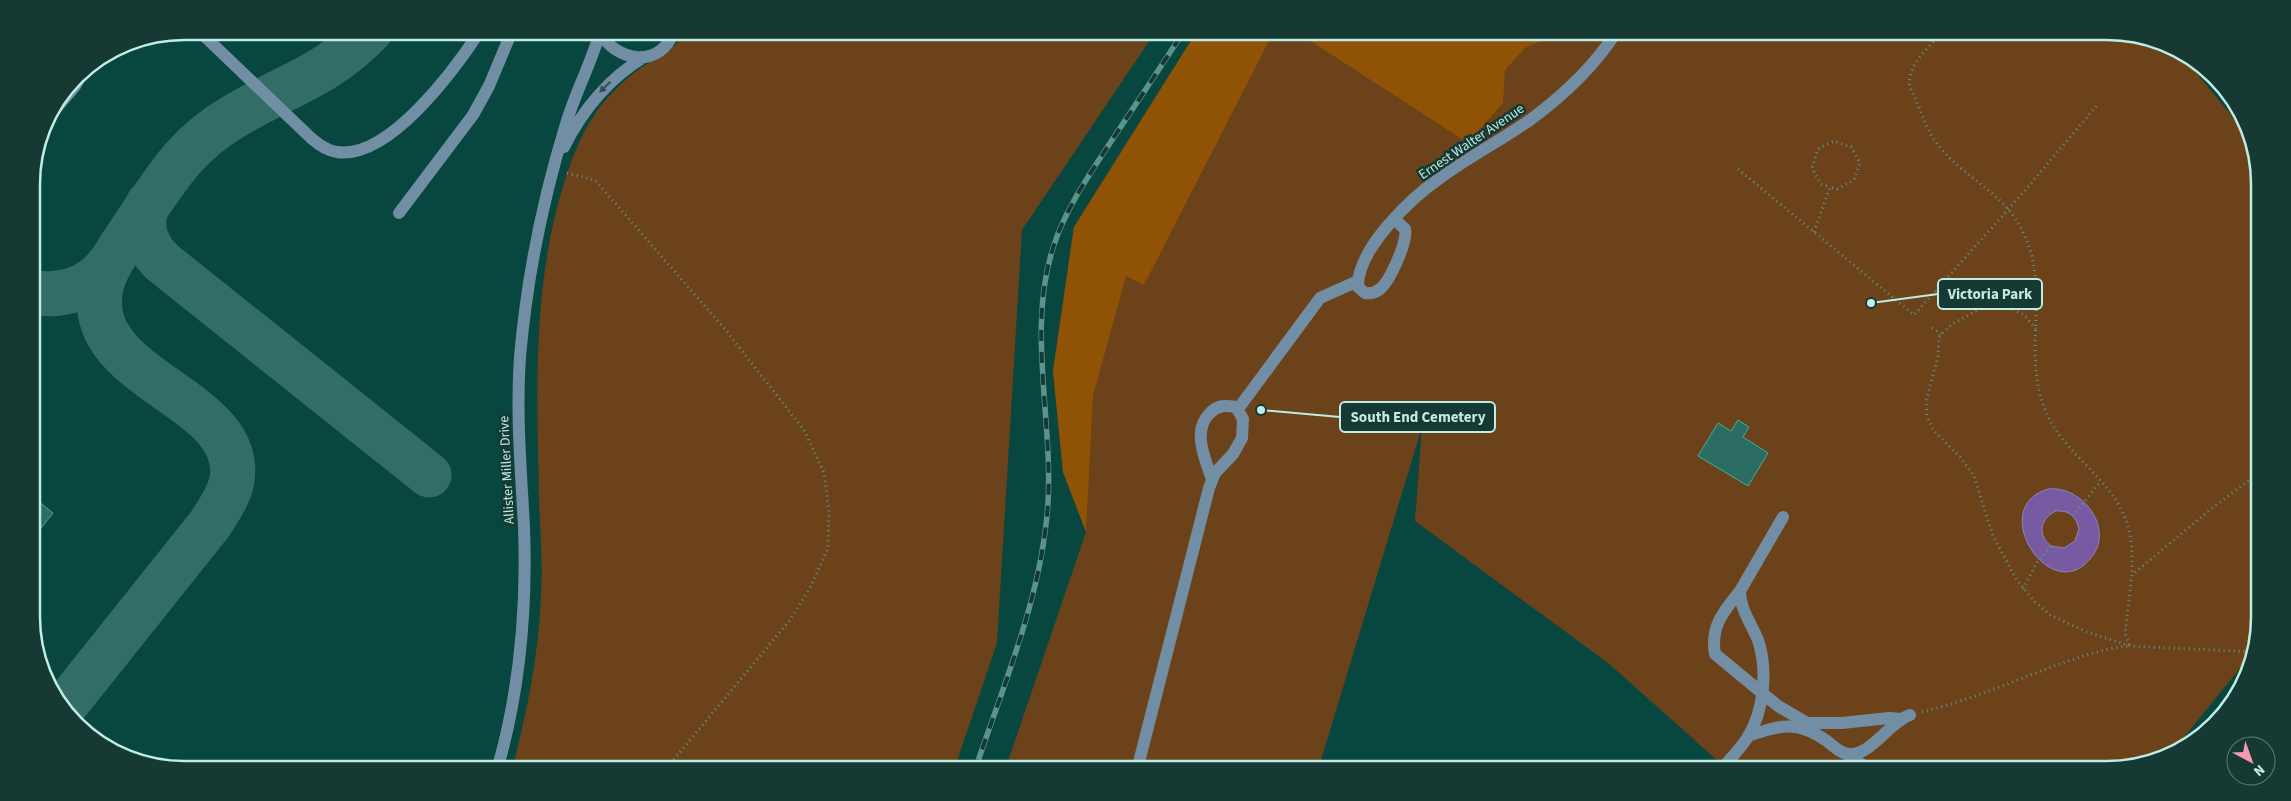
<svg xmlns="http://www.w3.org/2000/svg" width="2291" height="801" viewBox="0 0 2291 801" font-family="'Source Sans 3',sans-serif">
  <rect width="100%" height="100%" fill="#07473f"/>
  <path fill="#6b421a" d="M 683,31 L 1156,31 L 1022,230 L 997,643 L 954,770 L 512,770 C 527,711 539,654 541,594 C 543,562 540,530 539,498 C 537,396 532,290 562,190 C 573,153 587,117 615,90 C 622,83 631,75 639,69 C 658,56 674,55 683,31 Z
    M 1197,31 L 2107,31 L 2156,39 L 2183,57 L 2252,140 L 2258,164 L 2260,617 L 2254,651 L 2169,756 L 2117,769 L 1727,769 L 1608,663 L 1415,521 L 1422,427 L 1318,770 L 1005,770 L 1086,532 L 1063,472 L 1053,371 L 1074,227 Z"/>
  <path fill="#905204" d="M 1197,31 L 1274,31 L 1144,285 L 1126,276 L 1093,396 L 1086,532 L 1063,472 L 1053,371 L 1074,227 Z
    M 1295,31 L 1564,31 L 1525,48 L 1505,70 L 1503,103 L 1468,143 Z"/>
  <path fill="#785aa2" stroke="#8d86b6" fill-rule="evenodd" d="M 2048,489 C 2083,485 2116,530 2090,559 C 2050,607 1986,507 2048,489 ZM 2056,511 C 2069,510 2076,516 2079,529 L 2075,541 L 2064,548 L 2051,546 C 2037,535 2040,518 2056,511 Z"/>
  <g fill="none" stroke-linecap="round" stroke-linejoin="round">
    <path stroke="#326e66" stroke-width="45" d="M 148,204 C 138,226 146,246 162,262 L 429,475
      M 32,292 C 62,298 91,288 109,264
      M 64,707 L 210,524 C 219,510 229,496 232,480 C 246,392 66,380 105,274 C 114,254 127,237 139,219 C 167,177 188,143 233,117 C 284,86 327,76 370,31"/>
  </g>
  <path fill="#2c6d63" stroke="#3fad9e" d="M 1738,420 L 1749,427 L 1743,437 L 1768,453 L 1748,486 L 1698,456 L 1718,423 L 1731,431 Z
    M 33,497 L 53,513 L 34,537 L 33,499 Z"/>
  <g fill="none" stroke-linecap="round" stroke-linejoin="round">
    <path stroke="#5c948c" stroke-width="3" stroke-dasharray="1 4" stroke-linecap="butt" d="M 1944,31 C 1930,46 1906,65 1910,88 C 1922,110 1925,132 1943,151 C 1967,178 2004,195 2021,228 C 2052,286 2022,348 2044,407 C 2061,454 2113,477 2128,526 C 2133,542 2132,559 2132,575
      M 1738,169 L 1914,315 L 2021,195 L 2099,103
      M 567,173 L 595,180 L 724,328 L 804,430 L 824,473 L 829,510 L 828,548 L 811,586 L 790,620 L 665,770
      M 1814,232 L 1830,187 L 1837,189 L 1854,180 L 1860,163 L 1851,147 L 1834,141 L 1818,149 L 1812,168 L 1821,184 L 1830,187
      M 1932,328 L 1941,334
      M 2036,329 L 2024,315 L 2003,304 L 1985,306 L 1952,324 L 1939,337 L 1938,357 L 1926,401 L 1927,416 L 1933,430 L 1961,458 L 1974,476 L 1993,536 L 2016,579 L 2034,601 L 2050,615 L 2087,632 L 2130,646 L 2254,652
      M 2073,516 L 2101,481
      M 2023,589 L 2036,564 L 2051,546
      M 1922,712 C 1962,702 2000,687 2038,672 C 2069,661 2097,649 2130,646 L 2125,633 L 2132,575 L 2211,509 L 2259,473"/>
    <path stroke="#728ea4" stroke-width="12" d="M 199,31 L 311,138 C 319,145 327,151 337,152 C 389,160 455,69 480,31
      M 599,31 C 616,63 661,69 674,31
      M 46,120 L 75,86 L 86,67
      M 564,147 C 583,109 608,79 644,57
      M 399,213 L 473,115 L 489,86 L 512,31
      M 1394,219 L 1405,229 C 1408,241 1390,281 1380,289 C 1375,293 1370,294 1365,293 L 1358,287 C 1357,249 1411,198 1440,178 C 1469,157 1501,140 1530,120 C 1564,95 1594,67 1617,31
      M 1238,409 L 1320,298 L 1358,281
      M 1740,591 C 1724,611 1710,626 1715,654 L 1778,706 L 1807,723 L 1842,723 L 1889,718 L 1901,719
      M 1748,736 C 1780,725 1797,720 1827,741 C 1833,746 1841,754 1850,754 C 1872,755 1889,722 1910,715
      M 1845,753 L 1869,769
      M 497,770 C 520,691 527,608 524,527 C 521,470 516,414 520,357 C 527,276 542,202 566,124 C 575,93 591,64 600,32
      M 1137,770 L 1209,488 L 1215,473 L 1233,454 L 1242,438 L 1243,419 L 1236,407 C 1225,405 1218,405 1210,413 C 1191,431 1206,460 1212,480
      M 1721,770 C 1730,759 1740,749 1748,737 C 1764,710 1768,670 1758,640 C 1751,623 1740,609 1740,591 L 1783,517"/>
    <defs>
      <path id="rail" d="M 975,770 C 1004,683 1042,596 1048,503 C 1053,420 1027,328 1053,248 C 1065,209 1090,174 1112,140 C 1136,104 1160,68 1184,31"/>
    </defs>
    <use href="#rail" stroke="#5c948c" stroke-width="5.5"/>
    <use href="#rail" stroke="#173934" stroke-width="4" stroke-dasharray="11" stroke-linecap="butt"/>
  </g>
  <defs><path id="oneway-solid" d="M-6-.8H1V-3.2L6.5 0L1 3.2V.8H-6Z" transform="scale(1.25)"/></defs>
  <use fill="#2e4e50" href="#oneway-solid" transform="translate(605 87) rotate(136)"/>
  <g text-anchor="middle" stroke-width="5" stroke-linejoin="round" paint-order="stroke">
    <g font-size="14" fill="#bdede4" stroke="#173934">
      <text transform="translate(1471 141) rotate(-34)" y="5">Ernest Walter Avenue</text>
      <text transform="translate(506 470) rotate(-93)" y="5">Allister Miller Drive</text>
    </g>
  </g>
  <path d="M0 0H2291V801H0ZM184 40H2107A144 144 0 0 1 2251 184V617A144 144 0 0 1 2107 761H184A144 144 0 0 1 40 617V184A144 144 0 0 1 184 40Z" fill="#173934" fill-rule="evenodd"/>
  <path fill="none" stroke="#bdede4" stroke-width="2.5" d="M184 40H2107A144 144 0 0 1 2251 184V617A144 144 0 0 1 2107 761H184A144 144 0 0 1 40 617V184A144 144 0 0 1 184 40Z"/>
  <path fill="none" stroke="#bdede4" stroke-width="2" d="M1871 303L1938 294M1261 410L1340 417"/>
  <g fill="#bdede4" stroke="#173934" stroke-width="2">
    <circle cx="1871" cy="303" r="5"/>
    <circle cx="1261" cy="410" r="5"/>
  </g>
  <g fill="#173934" stroke="#bdede4" stroke-width="2">
    <rect x="1938" y="279" width="104" height="30" rx="5"/>
    <rect x="1340" y="402" width="155" height="30" rx="5"/>
  </g>
  <g font-size="15" text-anchor="middle" font-weight="bold" fill="#bdede4">
    <text x="1990" y="299">Victoria Park</text>
    <text x="1418" y="422">South End Cemetery</text>
  </g>
  <g transform="translate(2251 761) rotate(139)"><circle r="24" fill="#173934" stroke="#59817a"/>
  <path d="M0-4L9 19L0 12L-9 19Z" fill="#f19ab2"/>
  <text y="-8" font-size="14" font-weight="bold" text-anchor="middle" fill="#bdede4">N</text>
  </g>
</svg>
